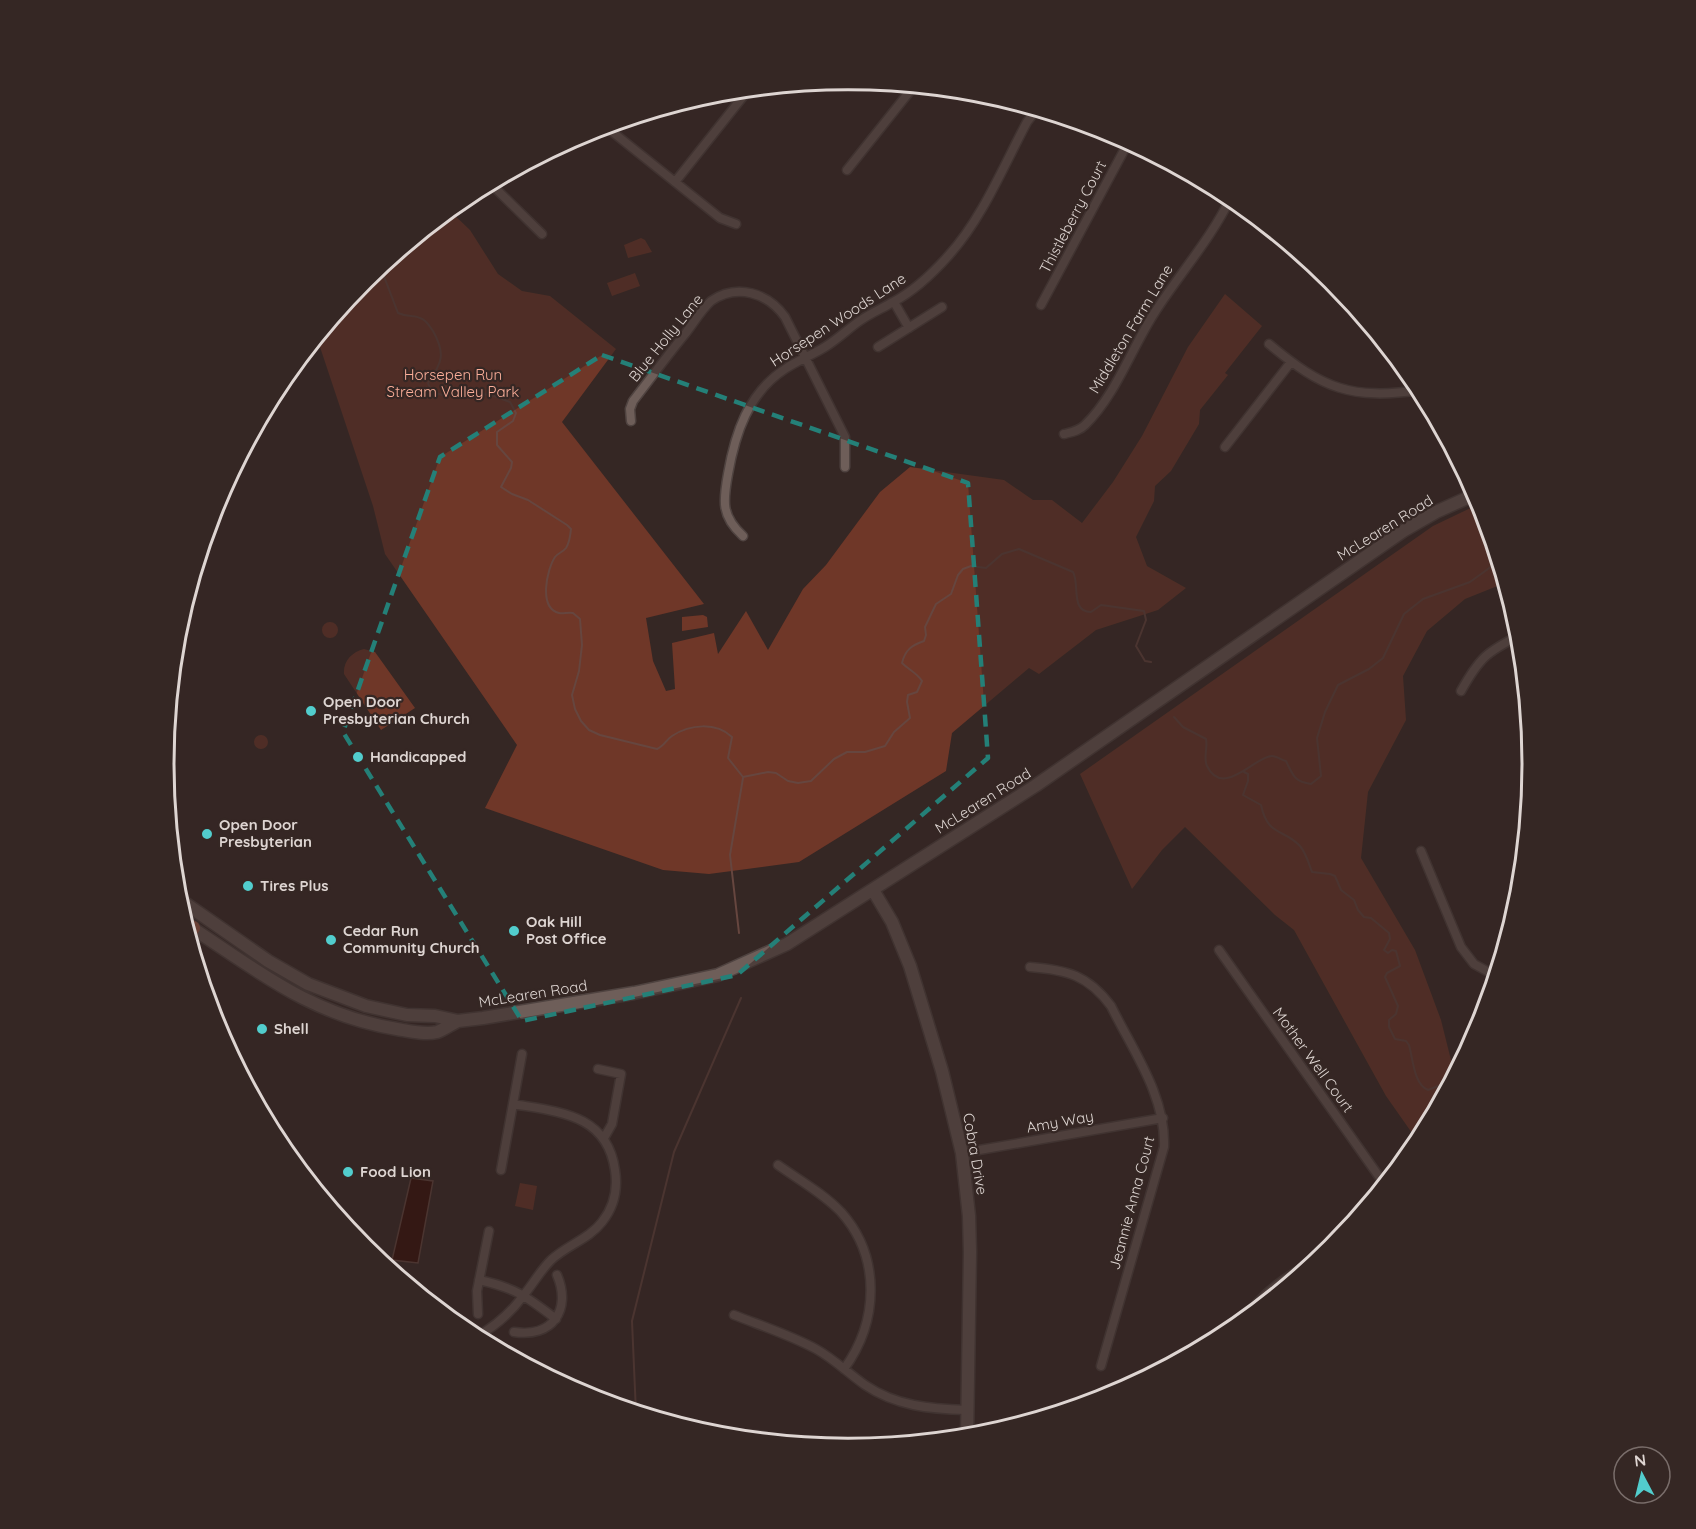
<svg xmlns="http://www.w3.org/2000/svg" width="1696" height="1529" viewBox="0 0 1696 1529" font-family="Quicksand,sans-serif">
  <rect width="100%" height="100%" fill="#352724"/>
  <path fill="#6f3728" d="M 449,210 L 470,230 L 498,274 L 522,291 L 550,296 L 616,349 L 562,422 L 704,604 L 646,618 L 653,661 L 666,691 L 675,689 L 672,643 L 714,633 L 718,654 L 746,611 L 768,650 L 803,589 L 826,565 L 880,492 L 910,467 L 1004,480 L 1033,500 L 1052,500 L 1082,523 L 1113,482 L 1142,436 L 1188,347 L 1225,294 L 1262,326 L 1225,373 L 1228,375 L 1200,410 L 1199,424 L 1171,471 L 1155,486 L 1154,501 L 1136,537 L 1147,566 L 1186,588 L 1158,610 L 1096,630 L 1039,674 L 1029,668 L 952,733 L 946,771 L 799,862 L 709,874 L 663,870 L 485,808 L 517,745 L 385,554 L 373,506 L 317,338 L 364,280 Z
    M 641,238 L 645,240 L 652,252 L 628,258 L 624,245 Z
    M 635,273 L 640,286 L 612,296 L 607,283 Z
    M 1481,503 L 1505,583 L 1465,599 L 1427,631 L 1403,676 L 1406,720 L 1368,792 L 1361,858 L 1415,950 L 1441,1020 L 1453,1068 L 1456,1072 L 1419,1143 L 1386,1096 L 1294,930 L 1275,915 L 1185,827 L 1162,850 L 1132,889 L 1080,774 L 1433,526 Z
    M 703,615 L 707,617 L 708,627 L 682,631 L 682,617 Z
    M322 630a8 8 0 1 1 16 0a8 8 0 1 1-16 0Z
    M 364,649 L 375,652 L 415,708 L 381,730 L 344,674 C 343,661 352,652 364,649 Z
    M254 742a7 7 0 1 1 14 0a7 7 0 1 1-14 0Z
    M 520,1183 L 537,1186 L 533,1210 L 515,1206 Z"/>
  <path fill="#330800" stroke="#66463f" stroke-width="1.5" d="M 411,1178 L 433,1181 L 418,1263 L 392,1260 Z"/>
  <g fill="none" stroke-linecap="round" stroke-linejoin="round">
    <path stroke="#66463f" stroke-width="2" d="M 380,266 L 398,313 C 409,318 413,314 420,318 C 427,320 429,326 433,331 C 446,354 442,363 428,383 L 431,391 L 442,395 L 457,389 L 476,396 L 483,394 L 494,396 L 510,402 L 516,413 L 513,421 L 497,432 L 497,445 L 512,462 L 511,468 L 501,487 L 512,494 L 528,500 L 567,525 L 571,529 C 570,536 570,542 566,548 C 563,552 558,553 555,557 C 547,569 538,608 559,613 C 563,614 568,612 573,613 L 580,619 L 582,645 L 579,671 L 572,695 L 575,709 L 581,721 L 589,730 L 600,735 L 657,749 C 664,746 666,740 672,736 C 690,724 716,722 732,737 L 728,758 L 743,777 L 768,772 L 776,773 L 788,781 L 798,783 L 811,781 L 834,759 L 847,752 L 865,752 L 885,746 L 894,732 L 910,718 L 907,702 L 908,695 L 917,692 L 922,681 C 917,673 909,670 902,663 C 905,650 912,645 924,641 L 926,635 L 925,627 L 936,604 L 951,594 L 958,575 L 963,569 L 971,566 L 986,568 L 1002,554 L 1019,549 L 1073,572 C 1080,584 1070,612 1091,612 L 1101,605 L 1144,611 L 1146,620 L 1136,646 L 1145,661 L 1151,662
      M 1174,717 L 1183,727 L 1206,739 C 1208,748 1203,758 1207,766 C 1223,799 1255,756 1272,756 C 1276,756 1282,760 1286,761 C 1293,775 1294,782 1311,784 L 1321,776 L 1317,738 L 1325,712 L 1338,685 L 1369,669 L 1383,658 L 1404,614 L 1423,599 L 1470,582 L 1499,561
      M 1244,772 L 1248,774 L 1248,781 L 1243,795 L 1261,805 C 1268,837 1283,828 1300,846 C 1306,853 1309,864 1312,872 L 1330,874 L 1335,876 L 1341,890 L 1354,900 L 1358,910 L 1364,917 L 1371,918 L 1389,933 L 1390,939 L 1384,950 L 1388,953 L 1392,950 L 1396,951 L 1400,966 L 1387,973 L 1385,977 L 1398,1006 L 1396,1014 L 1389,1020 L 1389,1027 L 1395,1039 L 1406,1041 L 1409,1045 C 1413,1059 1414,1085 1428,1090 L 1438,1086 L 1449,1087
      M 739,933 L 730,855 L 743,778
      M 636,1413 L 632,1321 L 674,1152 L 741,998"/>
    <defs>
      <path id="street" d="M 605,126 L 720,218 L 736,224
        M 847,170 L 914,86
        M 675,182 L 749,89
        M 490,183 L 542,234
        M 894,302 L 909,328
        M 1041,305 L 1129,141
        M 1269,344 C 1323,389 1351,400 1421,390
        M 878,347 L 942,307
        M 631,421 L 630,409 L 633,401 C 650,379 667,356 685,334 C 693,324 701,310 711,301 C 737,283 768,293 785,317 L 845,437 L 845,467
        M 1064,434 C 1072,432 1079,431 1085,425 C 1116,395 1132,347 1155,312 C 1180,273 1211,239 1231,197
        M 1225,447 L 1291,362
        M 743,536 C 721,516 723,501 728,474 C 735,434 748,393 785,369 C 797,361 812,355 825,347 C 838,339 849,328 861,320 C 871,313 883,308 893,302 C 914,291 933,273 949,255 C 982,219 1004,165 1027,122 L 1037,109
        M 1461,691 C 1480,657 1487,652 1520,635
        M 1421,851 L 1461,947 L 1474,964 L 1496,976
        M 1219,950 L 1385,1185
        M 1030,967 C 1067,970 1088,975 1111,1006 C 1133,1051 1166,1096 1164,1147 L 1101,1366
        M 598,1069 L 621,1074 L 612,1124 L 604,1138
        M 962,1153 L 1163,1118
        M 778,1165 C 799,1180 823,1193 841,1212 C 881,1257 879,1321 844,1369
        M 501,1170 L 522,1054
        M 479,1280 C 516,1288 527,1297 556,1319
        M 478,1314 L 477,1291 L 489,1231
        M 734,1315 C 762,1326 790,1335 816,1349 C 834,1359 848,1373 865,1385 C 896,1406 930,1409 967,1410
        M 1243,1322 C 1262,1292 1289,1274 1320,1259
        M 514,1332 C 552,1338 572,1310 557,1275
        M 475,1338 C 494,1327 510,1314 523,1296 C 533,1284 540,1271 551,1260 C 567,1245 589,1239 602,1222 C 614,1207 618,1189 615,1170 C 607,1114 559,1112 513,1104
        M 734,1438 C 751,1432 765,1435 781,1443"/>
      <path id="secondary" d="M 873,890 L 892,922 L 910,966 L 942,1071 L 962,1153 L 969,1216 L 970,1252 L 967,1438
        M 176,897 L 268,961 L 308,984 L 366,1006 L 407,1015 L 435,1016 L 458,1021 L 483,1018 L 634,993 L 718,975 L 787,944 L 1035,786 L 1403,531 L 1436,512 L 1476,494
        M 186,924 C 257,970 310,1015 397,1029 C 409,1031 425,1035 437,1032 C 444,1030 451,1024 458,1021"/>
      <path id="primary" d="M 172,674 L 183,609
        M 184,924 L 193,928"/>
    </defs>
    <use href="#street" stroke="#4f4340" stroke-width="11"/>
    <use href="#secondary" stroke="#4f4340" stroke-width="15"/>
    <use href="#primary" stroke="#4f4340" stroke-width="16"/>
    <use href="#street" stroke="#6e5e59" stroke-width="8"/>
    <use href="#secondary" stroke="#6e5e59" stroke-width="12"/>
    <use href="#primary" stroke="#ac5f49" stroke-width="14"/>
  </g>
  <path d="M0 0H1696V1529H0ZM 602,355 L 968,483 L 988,758 L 737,975 L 522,1021 L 343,732 L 440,457 Z" fill="#352724" fill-opacity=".55" fill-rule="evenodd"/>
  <path fill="none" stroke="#248078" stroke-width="4.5" stroke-dasharray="12 8" stroke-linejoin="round" d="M 602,355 L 968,483 L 988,758 L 737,975 L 522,1021 L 343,732 L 440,457 Z"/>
  <g fill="#52cdcd" stroke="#352724" stroke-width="2">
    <circle cx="311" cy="711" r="6"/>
    <circle cx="358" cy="757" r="6"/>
    <circle cx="207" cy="834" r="6"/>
    <circle cx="248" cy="886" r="6"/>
    <circle cx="514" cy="931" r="6"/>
    <circle cx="331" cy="940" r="6"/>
    <circle cx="262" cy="1029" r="6"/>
    <circle cx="348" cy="1172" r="6"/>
  </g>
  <g text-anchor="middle" stroke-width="4.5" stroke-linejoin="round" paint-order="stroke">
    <g font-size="15" fill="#ded5d2" stroke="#352724">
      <text transform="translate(1073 217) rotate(-62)" y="5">Thistleberry Court</text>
      <text transform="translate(838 320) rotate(-33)" y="5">Horsepen Woods Lane</text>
      <text transform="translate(1131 329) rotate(-59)" y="5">Middleton Farm Lane</text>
      <text transform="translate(666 338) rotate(-51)" y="5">Blue Holly Lane</text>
      <text transform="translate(1385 528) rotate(-32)" y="5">McLearen Road</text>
      <text transform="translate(983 801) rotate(-32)" y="5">McLearen Road</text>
      <text transform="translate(533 994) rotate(-9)" y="5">McLearen Road</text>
      <text transform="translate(1313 1060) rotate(54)" y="5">Mother Well Court</text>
      <text transform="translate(1060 1122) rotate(-10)" y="5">Amy Way</text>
      <text transform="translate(975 1154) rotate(80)" y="5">Cobra Drive</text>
      <text transform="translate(1132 1203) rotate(-75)" y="5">Jeannie Anna Court</text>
    </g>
    <g font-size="15" fill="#fbae99" stroke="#352724">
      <text x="453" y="380">Horsepen Run<tspan x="453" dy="17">Stream Valley Park</tspan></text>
    </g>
    <g font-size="15" font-weight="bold" fill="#ded5d2" stroke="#352724" text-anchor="start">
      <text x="323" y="707">Open Door<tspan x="323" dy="17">Presbyterian Church</tspan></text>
      <text x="370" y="762">Handicapped</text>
      <text x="219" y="830">Open Door<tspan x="219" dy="17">Presbyterian</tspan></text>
      <text x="260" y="891">Tires Plus</text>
      <text x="526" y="927">Oak Hill<tspan x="526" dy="17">Post Office</tspan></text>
      <text x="343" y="936">Cedar Run<tspan x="343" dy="17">Community Church</tspan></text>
      <text x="274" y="1034">Shell</text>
      <text x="360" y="1177">Food Lion</text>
    </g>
  </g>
  <path d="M0 0H1696V1529H0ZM174 764a674 674 0 1 1 1348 0a674 674 0 1 1-1348 0Z" fill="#352724" fill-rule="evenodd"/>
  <path fill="none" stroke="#ded5d2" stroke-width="3" d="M174 764a674 674 0 1 1 1348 0a674 674 0 1 1-1348 0Z"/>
  <g transform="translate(1642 1475) rotate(353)"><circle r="28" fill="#352724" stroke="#796d6a" stroke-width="1.5"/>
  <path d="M0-4.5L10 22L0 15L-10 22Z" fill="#52cdcd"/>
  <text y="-9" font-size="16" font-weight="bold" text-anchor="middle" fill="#ded5d2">N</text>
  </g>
</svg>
